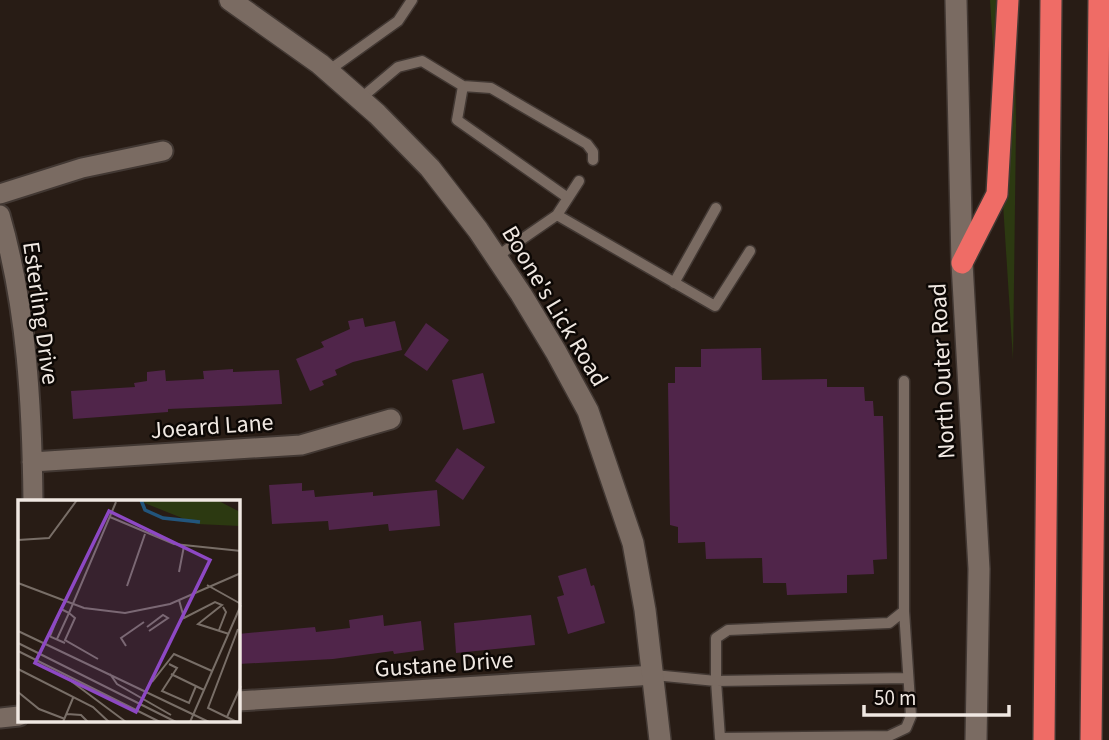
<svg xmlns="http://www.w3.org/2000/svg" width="1109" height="740" viewBox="0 0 1109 740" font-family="'Source Sans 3',sans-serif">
  <rect width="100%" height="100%" fill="#281c15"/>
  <path fill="#2c3911" d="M 990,0 L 1014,0 L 1016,125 L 1013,360 Z"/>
  <path fill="#50254a" d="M 363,318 L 365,327 L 395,321 L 402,350 L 353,362 L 335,370 L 337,375 L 322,381 L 324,385 L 310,391 L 296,359 L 324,347 L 321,342 L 350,329 L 348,321 Z
    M 426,323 L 449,340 L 427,371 L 404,355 Z
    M 761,348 L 762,380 L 827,379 L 827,387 L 864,387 L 865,401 L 873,401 L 874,416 L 883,416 L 887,559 L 873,560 L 874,574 L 847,575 L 847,593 L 787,595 L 786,583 L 763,583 L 762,558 L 706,559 L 705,542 L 678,543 L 678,527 L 670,525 L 668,383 L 675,383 L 675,367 L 701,367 L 701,349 Z
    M 233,369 L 233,372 L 279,370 L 282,404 L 168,409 L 168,412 L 73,419 L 71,391 L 135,387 L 134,383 L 147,381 L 147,372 L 165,370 L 166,381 L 204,379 L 203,371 Z
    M 483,373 L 495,423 L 463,430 L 452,380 Z
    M 457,448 L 485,467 L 463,500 L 435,481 Z
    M 302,483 L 302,491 L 314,490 L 315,497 L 373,492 L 373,496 L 437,490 L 440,526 L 389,531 L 388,524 L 329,530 L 328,521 L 272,524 L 269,485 Z
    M 586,568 L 591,586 L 594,585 L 605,623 L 568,634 L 557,597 L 564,595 L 558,576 Z
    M 383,615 L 384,626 L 421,621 L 424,650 L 394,654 L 393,651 L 333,659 L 238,664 L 238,634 L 315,627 L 316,632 L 350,628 L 349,620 Z
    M 531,615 L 535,645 L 456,653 L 454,623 Z"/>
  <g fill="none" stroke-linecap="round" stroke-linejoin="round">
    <defs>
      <path id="lane" d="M 328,71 L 398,21 L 412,0
        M 360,99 L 398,67 L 422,61 L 463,86
        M 579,181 L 568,198 L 457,120 L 463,86 L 491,88 L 587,144 L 593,152 L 593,160
        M 557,215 L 715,306 L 750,251
        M 496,257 L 557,215 L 568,198
        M 674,283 L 716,208
        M 904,611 L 911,716 L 906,728 L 889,736 L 720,738 L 716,681 L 908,678
        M 654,675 L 716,681 L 716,638 L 728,630 L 889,623 L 904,611 L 904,381"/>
      <path id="street" d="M 0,194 L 82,168 L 163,151
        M 0,215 C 27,308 32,406 33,502
        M 32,462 L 301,445 L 391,419
        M 238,701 L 654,675
        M 0,718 L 19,716"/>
      <path id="secondary" d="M 230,0 L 320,64 L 377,114 L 430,168 L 478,230 L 521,294 L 556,352 L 588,411 L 633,543 L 645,610 L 660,740
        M 956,0 L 962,263 L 979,569 L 976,740"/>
      <path id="highway" d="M 962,263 L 997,194 L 1008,0
        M 1044,740 L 1051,0
        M 1091,740 L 1099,0"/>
    </defs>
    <use href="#lane" stroke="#423833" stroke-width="13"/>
    <use href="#street" stroke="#423833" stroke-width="23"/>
    <use href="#secondary" stroke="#423833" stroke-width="24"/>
    <use href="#highway" stroke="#423833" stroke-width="24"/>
    <use href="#lane" stroke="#7a6b62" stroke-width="10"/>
    <use href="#street" stroke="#7a6b62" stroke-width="19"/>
    <use href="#secondary" stroke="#7a6b62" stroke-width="21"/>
    <use href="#highway" stroke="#ef6c66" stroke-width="21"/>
  </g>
  <g text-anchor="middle" stroke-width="5" stroke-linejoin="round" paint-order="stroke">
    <g font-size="24" fill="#f0e8e2" stroke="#0d0805">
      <text transform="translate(555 306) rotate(59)" y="8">Boone's Lick Road</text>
      <text transform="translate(41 313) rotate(82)" y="8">Esterling Drive</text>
      <text transform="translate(942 371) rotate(-93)" y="8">North Outer Road</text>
      <text transform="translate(212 426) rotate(-4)" y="8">Joeard Lane</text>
      <text transform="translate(444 664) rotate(-4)" y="8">Gustane Drive</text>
    </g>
  </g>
  <g transform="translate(18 500)">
    <rect width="222" height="222" fill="#281c15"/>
    <path d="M 119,0 L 199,0 L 222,12 L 222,26 L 179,24 Z" fill="#2c3911"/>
    <path fill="none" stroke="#22557c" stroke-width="3.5" d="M 123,0 L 127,10 L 145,18 L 182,22"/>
    <path fill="none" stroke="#786e67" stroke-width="2" d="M 92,17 L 156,44 L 223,51M 0,40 L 31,38 L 59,0M 161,72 L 166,46M 0,83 L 66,108 L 107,113 L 152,104 L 223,73M 189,85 L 223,104M 109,86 L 127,34M 161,100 L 166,118 L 197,102 L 204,105 L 180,124 L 211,134M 129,127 L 145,115 L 150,118 L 131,131M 201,130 L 208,112 L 205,107M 0,131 L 191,222M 39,139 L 51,113 L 43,109 L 32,136 L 33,137 L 47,143M 0,143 L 158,222M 108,146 L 103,138 L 126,122M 0,151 L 142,222M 80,159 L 47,140 L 57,118 L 51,113 L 98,2M 151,164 L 159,168 L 144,191 L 171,203 L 178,186M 0,169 L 75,207 L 91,222M 92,174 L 99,184 L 153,215M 153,174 L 186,190M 53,181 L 108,222M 134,182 L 156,154 L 194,171M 0,192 L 21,209 L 47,219M 49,214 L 63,215 L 70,222M 209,217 L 223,186M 45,222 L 55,198M 172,222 L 223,105M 219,222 L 190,208 L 220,129"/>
    <path fill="#8d48c4" fill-opacity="0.15" stroke="#8d48c4" stroke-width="3.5" d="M 91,11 L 192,60 L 118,212 L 17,163 Z"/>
    <rect width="222" height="222" fill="none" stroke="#f0e8e2" stroke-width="3.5"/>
  </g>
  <path d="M864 705v10h145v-10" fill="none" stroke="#f0e8e2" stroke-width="3.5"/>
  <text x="874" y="705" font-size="21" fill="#f0e8e2" stroke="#0d0805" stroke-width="5" paint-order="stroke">50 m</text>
</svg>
